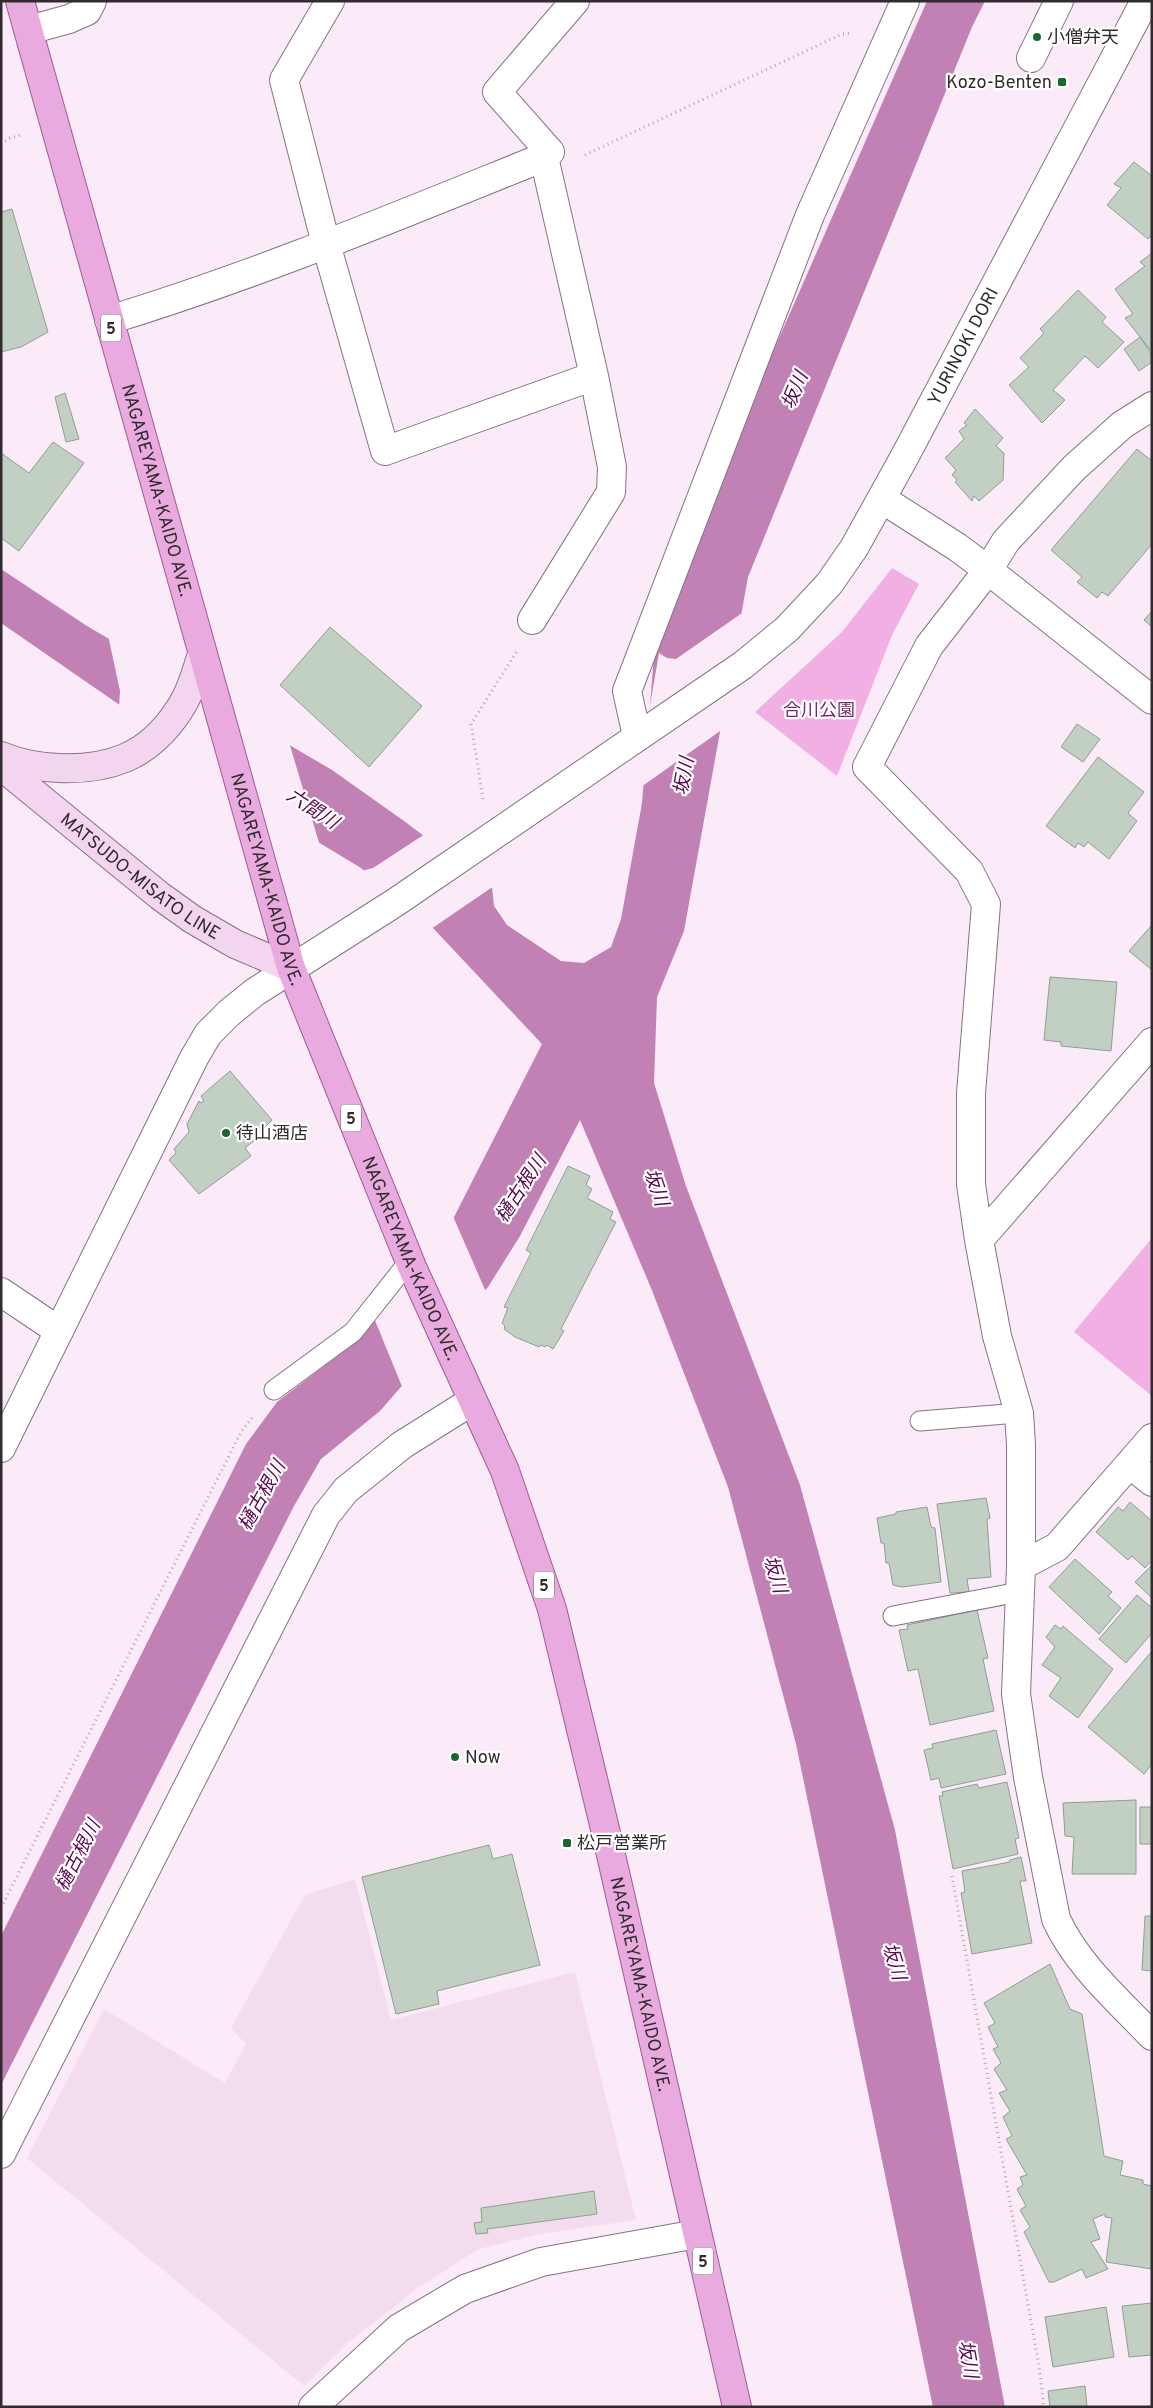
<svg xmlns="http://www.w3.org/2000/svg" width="1153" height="2408" viewBox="0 0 1153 2408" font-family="Overpass,'Noto Sans JP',sans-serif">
  <rect width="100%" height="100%" fill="#fbeaf7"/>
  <path fill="#f3dced" d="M 355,1879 L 391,2020 L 575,1972 L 636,2220 L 540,2234 L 479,2249 L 419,2287 L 349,2342 L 304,2386 L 27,2158 L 104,2009 L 225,2083 L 246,2044 L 231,2028 L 305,1895 Z"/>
  <path fill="#f1afe4" d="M 892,568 L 919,584 L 892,635 L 837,776 L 755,712 L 842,632 Z
    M 1152,1238 L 1152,1396 L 1074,1332 Z"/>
  <path fill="#c281b5" d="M 927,1 L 985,1 L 972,27 L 748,577 L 684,931 L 657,997 L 654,1083 L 686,1186 L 800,1485 L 895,1830 L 1005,2407 L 933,2407 L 796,1744 L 728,1487 L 651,1288 L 580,1120 L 520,1236 L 488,1287 L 380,1411 L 321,1459 L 294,1506 L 1,2085 L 1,1936 L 246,1444 L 277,1402 L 361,1338 L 454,1217 L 542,1044 L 433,928 L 361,868 L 318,842 L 1,623 L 1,569 L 87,626 L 332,770 L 404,821 L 492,887 L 494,906 L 507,925 L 561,961 L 584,963 L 611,947 L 621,919 L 642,803 L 654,656 L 772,354 Z"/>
  <path fill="#fbeaf7" d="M 745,611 L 723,729 L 641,787 L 645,734 L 659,653 L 667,658 L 676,659 Z
    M 108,635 L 289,742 L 320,846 L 119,708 L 120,691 Z
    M 425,834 L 494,886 L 431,929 L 361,871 L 373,868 Z
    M 452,1214 L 486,1292 L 403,1389 L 374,1318 Z"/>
  <path fill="#c1d0c3" stroke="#8f9e92" d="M 1134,162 L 1152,176 L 1152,234 L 1148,239 L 1107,205 L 1121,188 L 1114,184 Z
    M 12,209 L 48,332 L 21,347 L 1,352 L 1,212 Z
    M 1152,253 L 1152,352 L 1125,318 L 1133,314 L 1115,289 L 1145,266 L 1140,262 Z
    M 1078,290 L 1106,317 L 1102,322 L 1124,342 L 1098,368 L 1085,356 L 1053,390 L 1065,400 L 1042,423 L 1009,385 L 1029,367 L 1020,358 L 1044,333 L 1040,329 Z
    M 1140,337 L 1152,355 L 1152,362 L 1139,371 L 1124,349 Z
    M 65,393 L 79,439 L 66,442 L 55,397 Z
    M 975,409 L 1003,438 L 996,446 L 1004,453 L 1003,480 L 979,501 L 974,496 L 972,501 L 955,482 L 957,480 L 952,475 L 956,470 L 945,458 L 964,439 L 959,431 L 967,425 L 964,423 Z
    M 53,442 L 84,463 L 19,551 L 1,538 L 1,453 L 29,473 Z
    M 1137,449 L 1152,461 L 1152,544 L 1108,596 L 1102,592 L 1097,598 L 1077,582 L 1082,577 L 1051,550 Z
    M 1152,611 L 1152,627 L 1144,620 Z
    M 330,627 L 422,706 L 369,767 L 280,685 Z
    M 1077,724 L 1100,739 L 1083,762 L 1061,747 Z
    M 1098,757 L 1144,792 L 1128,813 L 1137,821 L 1109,859 L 1088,842 L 1084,847 L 1078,843 L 1075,848 L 1046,826 Z
    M 1152,925 L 1152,970 L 1129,951 Z
    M 1050,977 L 1117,982 L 1111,1051 L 1061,1046 L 1061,1042 L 1044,1040 Z
    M 230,1071 L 272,1120 L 258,1134 L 260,1136 L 245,1148 L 251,1156 L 199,1194 L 169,1160 L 176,1153 L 174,1149 L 189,1132 L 187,1124 L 199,1101 L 200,1103 L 204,1101 L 201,1096 Z
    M 568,1166 L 590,1176 L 586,1185 L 592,1189 L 587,1198 L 613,1212 L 610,1219 L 616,1222 L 561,1329 L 564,1331 L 553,1349 L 547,1345 L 545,1347 L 541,1345 L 539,1347 L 515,1337 L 504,1329 L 505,1326 L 502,1323 L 508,1308 L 504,1307 L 531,1253 L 526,1250 Z
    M 986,1498 L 990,1518 L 987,1519 L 991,1577 L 967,1579 L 969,1592 L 950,1593 L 937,1504 Z
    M 1130,1502 L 1152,1521 L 1152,1560 L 1145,1568 L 1132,1556 L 1128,1560 L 1096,1532 L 1118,1507 L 1123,1511 Z
    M 927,1507 L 931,1527 L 935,1528 L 941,1582 L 902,1587 L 893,1585 L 889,1563 L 886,1563 L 884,1543 L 881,1543 L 877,1518 L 896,1514 L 896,1512 Z
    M 1075,1559 L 1112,1592 L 1108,1596 L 1121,1608 L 1099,1634 L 1049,1587 Z
    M 1152,1565 L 1152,1598 L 1135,1582 Z
    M 1137,1595 L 1152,1608 L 1152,1633 L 1126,1663 L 1099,1639 Z
    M 977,1610 L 988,1658 L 983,1659 L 994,1711 L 930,1725 L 918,1669 L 908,1671 L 899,1630 L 908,1629 L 907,1625 Z
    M 1055,1625 L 1061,1629 L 1063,1626 L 1113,1669 L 1078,1718 L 1049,1696 L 1061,1678 L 1042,1665 L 1055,1647 L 1046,1637 Z
    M 1152,1651 L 1152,1764 L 1144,1774 L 1088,1727 Z
    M 996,1730 L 1006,1774 L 941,1788 L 939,1778 L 931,1780 L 924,1750 L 933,1748 L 932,1744 Z
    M 1007,1782 L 1019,1838 L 1015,1839 L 1018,1854 L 953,1869 L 939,1796 L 943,1796 L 942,1792 L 977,1784 L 979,1788 Z
    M 1136,1800 L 1136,1874 L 1072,1874 L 1074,1837 L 1065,1836 L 1063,1803 Z
    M 1140,1807 L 1152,1807 L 1152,1844 L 1140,1844 Z
    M 489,1845 L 493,1859 L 512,1854 L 540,1965 L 437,1991 L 439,2004 L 396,2014 L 362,1877 Z
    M 1021,1857 L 1026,1881 L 1020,1881 L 1032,1943 L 972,1954 L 961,1893 L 965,1892 L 962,1871 L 1010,1862 L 1010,1860 Z
    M 1145,1916 L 1152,1916 L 1152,1971 L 1142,1970 Z
    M 1050,1964 L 1070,2009 L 1082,2014 L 1104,2156 L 1123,2161 L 1120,2175 L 1143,2180 L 1143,2184 L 1152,2186 L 1152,2269 L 1106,2262 L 1112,2218 L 1105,2217 L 1105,2214 L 1093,2219 L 1100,2239 L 1091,2242 L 1108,2269 L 1086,2278 L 1082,2269 L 1054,2282 L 1049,2282 L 1024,2232 L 1030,2227 L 1020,2210 L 1026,2206 L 1017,2189 L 1023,2185 L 1020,2177 L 1027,2175 L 1006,2139 L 1012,2136 L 1003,2117 L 1010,2111 L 999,2093 L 1007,2090 L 994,2069 L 1001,2063 L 993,2049 L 998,2047 L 988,2027 L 995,2023 L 984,2003 Z
    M 594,2191 L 597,2214 L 487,2229 L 488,2233 L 476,2234 L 474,2223 L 482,2222 L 481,2208 Z
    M 1152,2303 L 1152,2355 L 1129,2357 L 1122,2306 Z
    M 1106,2307 L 1114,2357 L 1053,2367 L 1045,2317 Z
    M 1085,2386 L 1087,2407 L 1050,2407 L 1048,2391 Z"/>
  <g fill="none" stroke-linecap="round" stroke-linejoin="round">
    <defs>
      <path id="service" d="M 274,1390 L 353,1332 L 410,1260
        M 920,1421 L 1019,1413
        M 893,1616 L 1019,1592"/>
      <path id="pedestrian" d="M 1031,58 L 1059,1"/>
      <path id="minor" d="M 330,1 L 284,80 L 326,244 L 385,451 L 594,376
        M 29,30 L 69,19 L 87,11 L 92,1
        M 109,320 C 257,275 400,215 544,157 L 550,152 L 497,92 L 575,1
        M 1152,406 L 1122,425 L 1074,468 L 1006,541 L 988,570 L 929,646 L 867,767 L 969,871 L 986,904 L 971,1093 L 971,1184 L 979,1240 L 997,1336 L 1019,1413 L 1021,1445 L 1021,1566 L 1016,1694 L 1028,1777 L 1056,1919 C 1077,1965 1117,1999 1152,2036
        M 988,570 L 1152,700
        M 532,620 L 611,492 L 612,467 L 594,376 L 544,157
        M 637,736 L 627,691 L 810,215 L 905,1
        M 979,1240 L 1152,1042
        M 1,1292 L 59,1331
        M 1130,1464 L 1152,1482
        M 1021,1566 L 1057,1547 L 1152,1438
        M 1,2154 L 326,1515 L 346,1490 L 402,1445 L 472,1401
        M 313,2407 L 399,2328 L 465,2289 L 541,2262 L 697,2234"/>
      <g id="tertiary">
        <path d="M 882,499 L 957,547 L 988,570"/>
        <path id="s1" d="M 1,1448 L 194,1058 L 208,1034 L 229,1013 L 255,992 L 396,902 L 743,665 L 787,629 L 829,584 L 854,548 L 905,456 L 1145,1"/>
      </g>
      <g id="secondary">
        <path d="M 1,756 C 37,771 89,773 125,758 C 147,749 166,730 179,710 C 190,694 196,673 202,654"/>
        <path id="s2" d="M 1,766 L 160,896 L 192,919 L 235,944 L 291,968"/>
      </g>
      <g id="primary">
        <path id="s3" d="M 20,1 L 291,968 L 412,1267 L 505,1471 L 552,1609 L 606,1833 L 737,2407"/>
      </g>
    </defs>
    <use href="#service" stroke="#837580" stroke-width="21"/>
    <use href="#pedestrian" stroke="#837580" stroke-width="30"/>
    <use href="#minor" stroke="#837580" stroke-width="30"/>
    <use href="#tertiary" stroke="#837580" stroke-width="30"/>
    <use href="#secondary" stroke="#837580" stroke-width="30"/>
    <use href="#primary" stroke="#a05a93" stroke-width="30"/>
    <path stroke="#b3a6b0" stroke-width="3" stroke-dasharray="1 4" stroke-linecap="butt" d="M 1,144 L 10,138 L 21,135
      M 585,155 L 842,34 L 852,33
      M 483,799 L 471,724 L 517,651
      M 952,1876 L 1039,2366 L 1044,2407
      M 1,1908 L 241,1432 L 254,1415"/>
    <use href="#service" stroke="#fff" stroke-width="19"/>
    <use href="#pedestrian" stroke="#fff" stroke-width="28"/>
    <use href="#minor" stroke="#fff" stroke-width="28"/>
    <use href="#tertiary" stroke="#fff" stroke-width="28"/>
    <use href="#secondary" stroke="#f4d5ef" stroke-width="28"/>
    <use href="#primary" stroke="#e9abdf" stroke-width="28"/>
  </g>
  <g fill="#1a6635" stroke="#fff" stroke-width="2">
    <circle cx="1037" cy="37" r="5"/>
    <rect x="1057" y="77" width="10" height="10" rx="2.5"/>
    <circle cx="226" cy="1133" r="5"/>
    <circle cx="455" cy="1757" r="5"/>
    <rect x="562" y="1838" width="10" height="10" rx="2.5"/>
  </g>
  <g text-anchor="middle" stroke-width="4.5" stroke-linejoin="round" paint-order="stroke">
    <g fill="#fff" stroke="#6f6b6d" stroke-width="1">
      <rect x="101" y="314.5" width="20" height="27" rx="4"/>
      <rect x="341" y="1104.5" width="20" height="27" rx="4"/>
      <rect x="534" y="1571.5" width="20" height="27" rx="4"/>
      <rect x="693" y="2247.5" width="20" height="27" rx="4"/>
    </g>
    <g font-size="16" font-weight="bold" fill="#312b2f">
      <text x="111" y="334">5</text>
      <text x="351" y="1124">5</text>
      <text x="544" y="1591">5</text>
      <text x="703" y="2267">5</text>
    </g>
    <g font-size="18" fill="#312b2f" stroke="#fff" text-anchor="start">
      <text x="1047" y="43">小僧弁天</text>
      <text x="1052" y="88" text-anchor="end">Kozo-Benten</text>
      <text x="236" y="1139">待山酒店</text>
      <text x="465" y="1763">Now</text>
      <text x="577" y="1849">松戸営業所</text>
    </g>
    <g font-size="18" fill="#312b2f" stroke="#fff">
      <text dy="6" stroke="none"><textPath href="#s1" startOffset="1505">YURINOKI DORI</textPath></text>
      <text dy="6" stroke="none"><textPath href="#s3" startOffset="508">NAGAREYAMA-KAIDO AVE.</textPath></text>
      <text dy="6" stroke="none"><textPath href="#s2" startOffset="178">MATSUDO-MISATO LINE</textPath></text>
      <text dy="6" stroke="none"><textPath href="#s3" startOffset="912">NAGAREYAMA-KAIDO AVE.</textPath></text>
      <text dy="6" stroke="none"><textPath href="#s3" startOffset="1318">NAGAREYAMA-KAIDO AVE.</textPath></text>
      <text dy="6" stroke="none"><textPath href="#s3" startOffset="2082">NAGAREYAMA-KAIDO AVE.</textPath></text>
    </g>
    <g font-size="18" fill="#76296b" stroke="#fff">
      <text x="819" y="716">合川公園</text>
    </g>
    <g font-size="19" font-style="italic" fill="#5a0950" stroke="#fff">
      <text transform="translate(794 390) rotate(-67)" y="7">坂川</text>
      <text transform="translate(683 776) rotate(-80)" y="7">坂川</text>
      <text transform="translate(313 808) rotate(33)" y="7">六間川</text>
      <text transform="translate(657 1187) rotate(71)" y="7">坂川</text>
      <text transform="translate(520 1188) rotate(-57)" y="7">樋古根川</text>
      <text transform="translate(261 1495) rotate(-61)" y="7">樋古根川</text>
      <text transform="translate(776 1574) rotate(73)" y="7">坂川</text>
      <text transform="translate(77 1855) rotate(-63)" y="7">樋古根川</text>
      <text transform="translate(895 1961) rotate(73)" y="7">坂川</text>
      <text transform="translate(969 2359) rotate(80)" y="7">坂川</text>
    </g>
  </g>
  <rect width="1153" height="2408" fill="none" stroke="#312b2f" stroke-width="5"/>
</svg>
